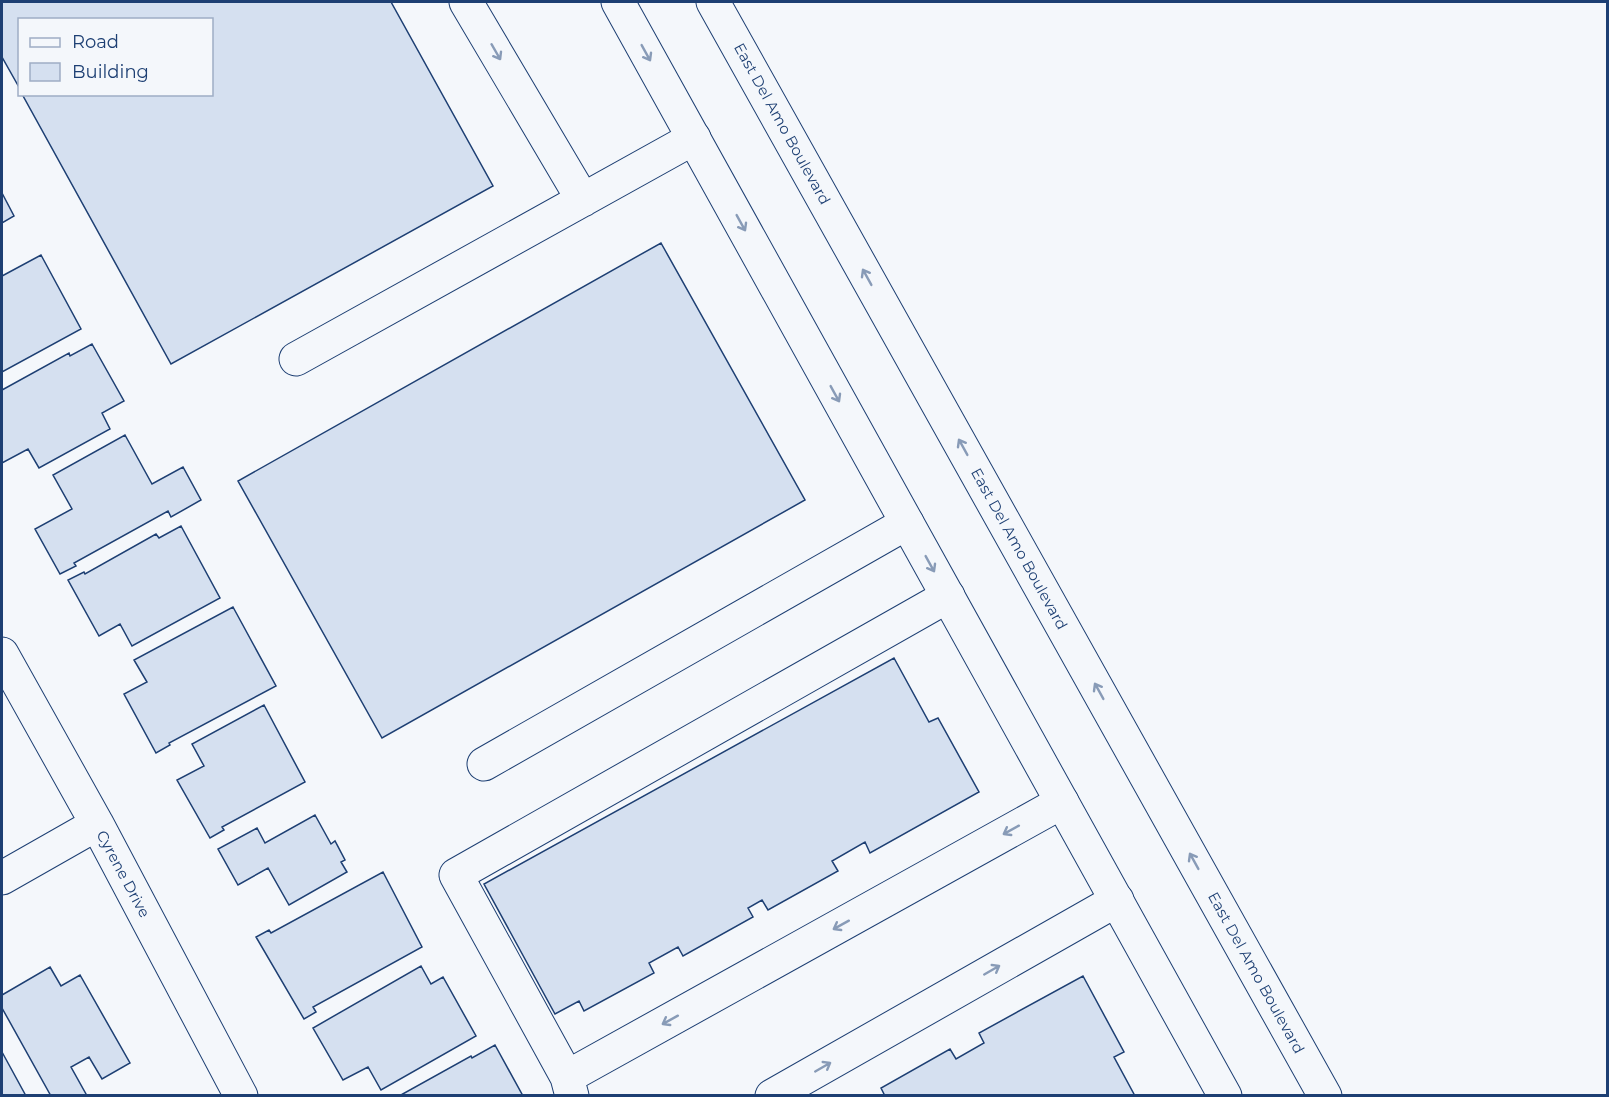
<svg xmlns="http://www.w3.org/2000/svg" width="1609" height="1097" viewBox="0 0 1609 1097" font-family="Montserrat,sans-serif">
  <rect width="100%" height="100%" fill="#f4f7fb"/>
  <path fill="#d5e0f0" stroke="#1d3f73" stroke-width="1.5" d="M 2,2 L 391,2 L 493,186 L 171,364 L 22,94 L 212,94 L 212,20 L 20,20 L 20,89 L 2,57 Z
    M 2,193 L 14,216 L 2,223 Z
    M 661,243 L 805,500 L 382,738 L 238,481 Z
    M 41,255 L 81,329 L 2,372 L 2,276 Z
    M 92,344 L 124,401 L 102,413 L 110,429 L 39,468 L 28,449 L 2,463 L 2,390 L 69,353 L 70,356 Z
    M 125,435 L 152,484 L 183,467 L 201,500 L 171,517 L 168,511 L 74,563 L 76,566 L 60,574 L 35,529 L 72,509 L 53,475 Z
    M 181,526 L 220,598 L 132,646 L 120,624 L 99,636 L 68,580 L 84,572 L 85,574 L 156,534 L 159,538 Z
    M 233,607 L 276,686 L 169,743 L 170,745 L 156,753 L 124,694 L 147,682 L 134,660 Z
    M 894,658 L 929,722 L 938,718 L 979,792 L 870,853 L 865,842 L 832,861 L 838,871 L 768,910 L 762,900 L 748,908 L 753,917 L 683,956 L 678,947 L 649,963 L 654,973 L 584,1011 L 579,1001 L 555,1014 L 484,884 Z
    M 264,705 L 305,782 L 222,827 L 224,830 L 210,838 L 177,780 L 204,766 L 192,744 Z
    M 315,815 L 331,844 L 335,841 L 345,860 L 341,862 L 347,872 L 289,905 L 268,868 L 238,885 L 218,849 L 257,828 L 265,843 Z
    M 383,872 L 422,947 L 313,1007 L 316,1012 L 304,1019 L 256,937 L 269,930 L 271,933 Z
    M 421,966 L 431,984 L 443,977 L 476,1036 L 381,1090 L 368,1067 L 343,1080 L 313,1028 Z
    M 50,967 L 61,986 L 80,975 L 130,1063 L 102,1079 L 89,1057 L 71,1067 L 86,1094 L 83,1096 L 51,1096 L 2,1008 L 2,995 Z
    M 1083,976 L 1124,1052 L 1114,1057 L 1135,1096 L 885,1096 L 881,1088 L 950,1049 L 956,1059 L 984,1043 L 979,1033 Z
    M 495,1045 L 523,1096 L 399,1096 L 471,1056 L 472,1058 Z
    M 2,1052 L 26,1096 L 2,1096 Z"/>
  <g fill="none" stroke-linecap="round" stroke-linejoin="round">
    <defs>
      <path id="minor" d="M 466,2 L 583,200
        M 296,359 L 694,138
        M 2,654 L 97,824 L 241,1096
        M 484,764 L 907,523
        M 2,878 L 97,824
        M 567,1077 L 1062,802
        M 572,1096 L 567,1077 L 456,875 L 948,596
        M 772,1096 L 1117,900"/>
      <path id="major" d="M 618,2 L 1225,1096
        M 713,2 L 1325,1096"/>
    </defs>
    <use href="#minor" stroke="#1d3f73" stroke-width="35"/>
    <use href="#major" stroke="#1d3f73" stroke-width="35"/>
    <use href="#minor" stroke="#f4f7fb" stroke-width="33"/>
    <use href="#major" stroke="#f4f7fb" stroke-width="33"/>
  </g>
  <defs><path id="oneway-shaft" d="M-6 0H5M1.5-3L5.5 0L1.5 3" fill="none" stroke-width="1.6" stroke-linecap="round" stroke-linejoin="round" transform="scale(1.5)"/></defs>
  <g stroke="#889bb7">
    <use href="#oneway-shaft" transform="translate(496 52) rotate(60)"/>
    <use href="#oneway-shaft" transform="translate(646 53) rotate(61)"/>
    <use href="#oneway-shaft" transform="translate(741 223) rotate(61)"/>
    <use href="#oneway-shaft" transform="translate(867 277) rotate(-119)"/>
    <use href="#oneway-shaft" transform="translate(835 394) rotate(61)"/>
    <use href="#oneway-shaft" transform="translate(963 447) rotate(-119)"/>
    <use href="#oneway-shaft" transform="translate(930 564) rotate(61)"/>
    <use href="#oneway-shaft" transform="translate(1099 691) rotate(-119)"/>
    <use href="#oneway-shaft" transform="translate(1011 830) rotate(151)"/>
    <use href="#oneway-shaft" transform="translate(1194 861) rotate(-119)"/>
    <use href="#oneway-shaft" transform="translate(841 925) rotate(151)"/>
    <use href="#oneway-shaft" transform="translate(992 970) rotate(-30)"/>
    <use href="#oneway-shaft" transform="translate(670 1020) rotate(151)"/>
    <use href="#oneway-shaft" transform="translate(823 1067) rotate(-30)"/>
  </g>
  <g text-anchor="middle" stroke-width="4.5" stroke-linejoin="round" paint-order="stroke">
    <g font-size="15" fill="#1d3f73" stroke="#f4f7fb">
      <text transform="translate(782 124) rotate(61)" y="5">East Del Amo Boulevard</text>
      <text transform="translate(1019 549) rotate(61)" y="5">East Del Amo Boulevard</text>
      <text transform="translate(123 874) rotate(62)" y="5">Cyrene Drive</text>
      <text transform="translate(1256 973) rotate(61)" y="5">East Del Amo Boulevard</text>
    </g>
  </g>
  <rect width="1609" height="1097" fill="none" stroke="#1d3f73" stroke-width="6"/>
  <rect x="18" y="18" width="195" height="78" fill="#f4f7fb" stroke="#9eadc5" stroke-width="1.5"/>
  <rect x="30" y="38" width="30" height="9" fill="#f4f7fb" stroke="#9eadc5" stroke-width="1.5"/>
  <text x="72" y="48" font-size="18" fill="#1d3f73">Road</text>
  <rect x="30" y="63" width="30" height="18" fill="#d5e0f0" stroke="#9eadc5" stroke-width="1.5"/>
  <text x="72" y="78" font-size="18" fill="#1d3f73">Building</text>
</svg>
